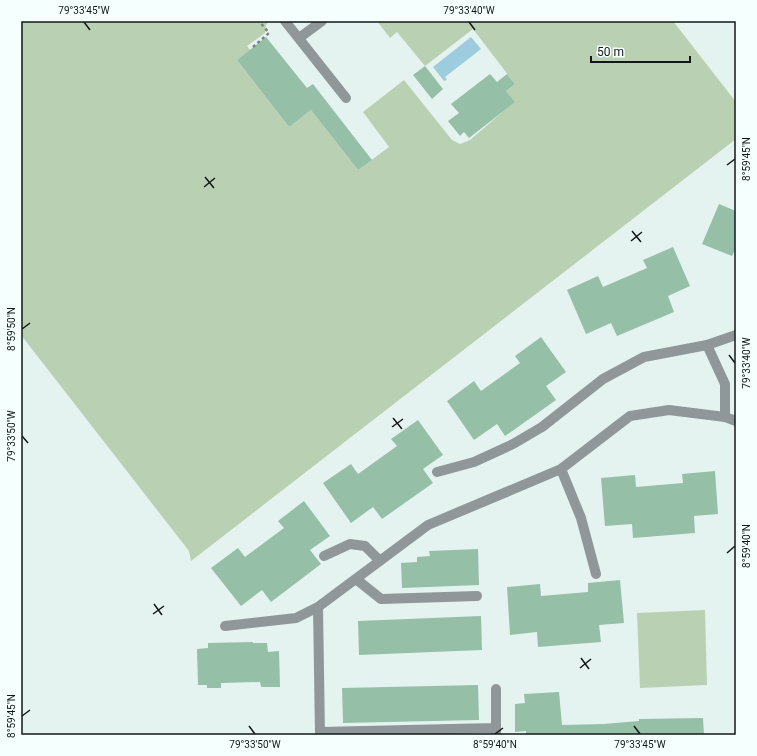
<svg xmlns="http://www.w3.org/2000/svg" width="757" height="756" viewBox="0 0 757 756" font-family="Roboto,sans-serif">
  <rect width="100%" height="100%" fill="#e4f3f0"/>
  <path fill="#b9d1b2" d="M 21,21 L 269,21 L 266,25 L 265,33 L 247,46 L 250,50 L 237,60 L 289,127 L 311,110 L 358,170 L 389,147 L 363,112 L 404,80 L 452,140 L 460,144 L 470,140 L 514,102 L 506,91 L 515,84 L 473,29 L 425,66 L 397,32 L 390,38 L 377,21 L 673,21 L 736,102 L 736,139 L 191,561 L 189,551 L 21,335 Z
    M 705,610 L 707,685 L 640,688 L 637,613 Z"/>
  <path fill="#9dccde" d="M 471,37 L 481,49 L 445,77 L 447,80 L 444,81 L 433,67 Z"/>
  <path fill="#96bfa7" d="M 266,37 L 307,88 L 313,84 L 372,160 L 358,170 L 311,110 L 289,127 L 237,60 Z
    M 425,66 L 443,89 L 432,99 L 413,75 Z
    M 490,74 L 497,82 L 507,74 L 515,84 L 506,91 L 515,102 L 469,138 L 464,132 L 460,136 L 448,121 L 459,113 L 451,104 Z
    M 719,204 L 736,211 L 736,248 L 732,256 L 702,244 Z
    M 673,247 L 690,286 L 668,296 L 674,312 L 617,336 L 611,323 L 586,334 L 567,290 L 598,276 L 603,287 L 647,268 L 643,260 Z
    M 541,337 L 566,372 L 546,386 L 556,400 L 505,436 L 497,424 L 474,440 L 447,401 L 474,381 L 481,391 L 520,363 L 515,356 Z
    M 418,420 L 443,455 L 423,469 L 433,483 L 382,519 L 373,507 L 351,523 L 323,483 L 351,464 L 358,474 L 397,446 L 391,439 Z
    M 715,471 L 718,514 L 694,516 L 695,533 L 633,538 L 632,524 L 605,526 L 601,478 L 635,475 L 636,487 L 683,483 L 682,474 Z
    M 304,501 L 330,536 L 310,550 L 321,564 L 271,602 L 262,590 L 241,606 L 211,568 L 238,548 L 245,557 L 284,528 L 278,521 Z
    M 478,549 L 479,585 L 402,588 L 401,563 L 417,562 L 417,557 L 430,556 L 429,551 Z
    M 620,580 L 624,623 L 599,625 L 601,642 L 538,647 L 537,632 L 510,635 L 507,587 L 540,584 L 541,596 L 588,592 L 588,583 Z
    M 481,616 L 482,650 L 359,655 L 358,621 Z
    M 253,642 L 253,643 L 267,643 L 268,652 L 279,651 L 280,687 L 261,687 L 260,682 L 221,683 L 221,688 L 207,688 L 207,685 L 198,685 L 197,649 L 208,648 L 208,643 Z
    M 478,685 L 479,720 L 343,723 L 342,688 Z
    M 559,692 L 562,725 L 604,724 L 639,721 L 639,719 L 703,718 L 704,735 L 526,735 L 526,731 L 515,732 L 515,704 L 525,703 L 524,694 Z"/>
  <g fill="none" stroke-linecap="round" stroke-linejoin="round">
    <path stroke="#7a8482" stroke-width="2.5" stroke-dasharray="3 3" stroke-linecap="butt" d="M 253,47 L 269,33 L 259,21"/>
    <path stroke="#909798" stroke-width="10" d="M 285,21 L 346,98
      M 299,38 L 322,21
      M 707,345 L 725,384 L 725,417
      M 561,469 L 581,518 L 596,574
      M 437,472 L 474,462 L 513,444 L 542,427 L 603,379 L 644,357 L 707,345 L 736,335
      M 324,556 L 350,544 L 365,546 L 380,561
      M 356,579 L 381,599 L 477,596
      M 318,607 L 320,735
      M 225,626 L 296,618 L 318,607 L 428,525 L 561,469 L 630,416 L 669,410 L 725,417 L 736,421
      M 320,732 L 495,728
      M 496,735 L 496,689"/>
  </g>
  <path fill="none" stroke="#121817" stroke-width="1.5" d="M 84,22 L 90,30M 469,22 L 475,30M 727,165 L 735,159M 205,177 L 214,188M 204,187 L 215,178M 632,231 L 641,242M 631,241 L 642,232M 22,329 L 30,323M 729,355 L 735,363M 393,418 L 402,429M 392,427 L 403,419M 22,436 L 28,443M 727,553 L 735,546M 154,604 L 162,615M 153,614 L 164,606M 581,658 L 589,669M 580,668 L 591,659M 22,716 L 30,710M 249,726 L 255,734M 634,726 L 640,734M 495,734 L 503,728"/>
  <rect width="757" height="756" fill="none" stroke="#f5fffd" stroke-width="44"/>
  <path d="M591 56v6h99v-6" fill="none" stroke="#121817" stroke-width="2"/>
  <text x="597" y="56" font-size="12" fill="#121817" stroke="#f5fffd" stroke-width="3" paint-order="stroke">50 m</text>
  <rect x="22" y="22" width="713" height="712" fill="none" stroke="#121817" stroke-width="1.5"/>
  <g font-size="10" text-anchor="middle" fill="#121817">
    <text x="84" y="14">79°33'45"W</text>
    <text x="469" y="14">79°33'40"W</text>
    <text transform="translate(746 159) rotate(-90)" y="4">8°59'45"N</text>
    <text transform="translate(11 329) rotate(-90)" y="4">8°59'50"N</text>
    <text transform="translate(746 363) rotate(-90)" y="4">79°33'40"W</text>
    <text transform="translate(11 436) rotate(-90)" y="4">79°33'50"W</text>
    <text transform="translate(746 546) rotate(-90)" y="4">8°59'40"N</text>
    <text transform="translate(11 716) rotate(-90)" y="4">8°59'45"N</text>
    <text x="255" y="748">79°33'50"W</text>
    <text x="495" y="748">8°59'40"N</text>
    <text x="640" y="748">79°33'45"W</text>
  </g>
</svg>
